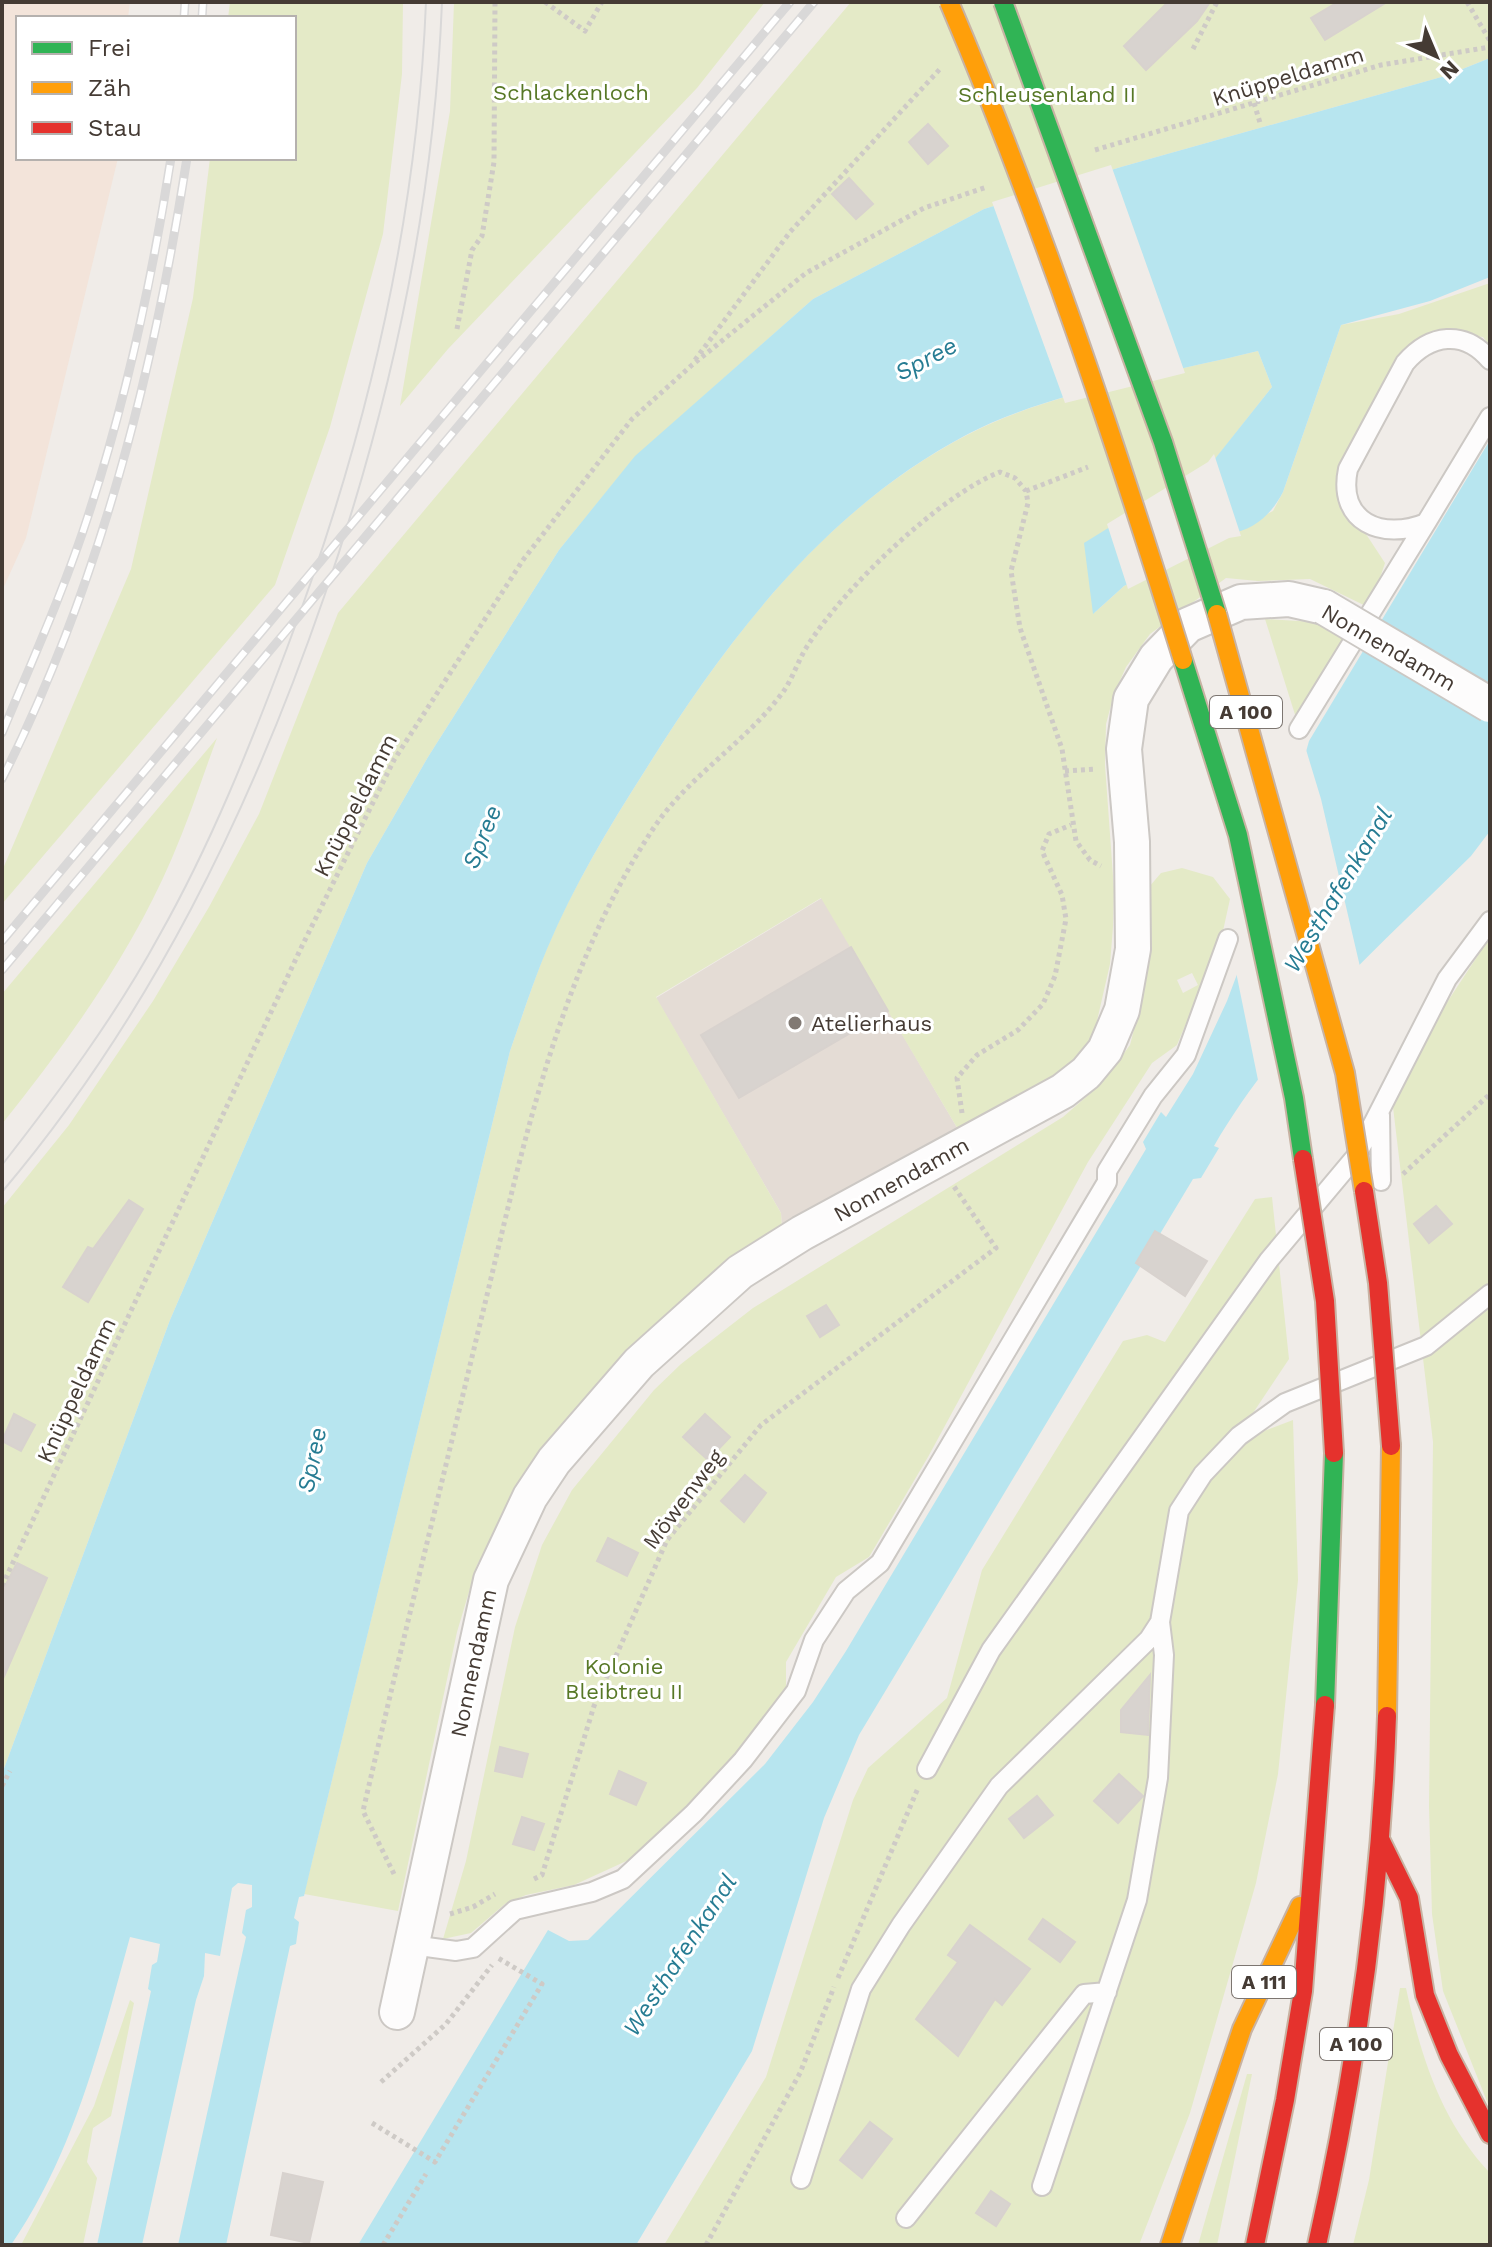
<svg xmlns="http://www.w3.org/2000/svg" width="1492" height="2247" viewBox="0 0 1492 2247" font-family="'Work Sans',sans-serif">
  <rect width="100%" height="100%" fill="#f0ece8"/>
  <path fill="#e4dcd5" d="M 822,898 L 959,1131 L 782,1229 L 781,1213 L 656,998 Z"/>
  <path fill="#f3e4da" d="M 2,2 L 130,2 L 128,18 L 18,18 L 18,158 L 118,158 L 26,538 L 2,591 Z"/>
  <path fill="#e4eac7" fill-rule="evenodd" d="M 230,2 L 403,2 L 402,74 L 383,234 L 330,427 L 275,585 L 2,904 L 2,871 L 131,569 L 193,298 L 210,158 L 294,158 L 294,18 L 228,18 Z
    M 454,2 L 765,2 L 697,88 L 448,349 L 400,406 L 450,111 Z
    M 851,2 L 1490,2 L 1490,58 L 1445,76 L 1121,167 L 984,209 L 813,299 L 635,457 L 559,550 L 428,757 L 367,863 L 170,1320 L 2,1774 L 2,1208 L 69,1125 L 153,1001 L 209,907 L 259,814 L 338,613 Z
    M 1490,283 L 1490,346 L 1483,337 L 1432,332 L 1397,363 L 1343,499 L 1385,563 L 1370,608 L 1310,579 L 1258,581 L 1226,578 L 1150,634 L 1126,667 L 1114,694 L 1106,724 L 1105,765 L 1114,890 L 1113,927 L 1110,964 L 1094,1034 L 1073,1067 L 959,1131 L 821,898 L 656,997 L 781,1213 L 782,1229 L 667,1320 L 599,1382 L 549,1439 L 510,1504 L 477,1565 L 457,1632 L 398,1911 L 304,1894 L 510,1051 C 522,1017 533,982 547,948 C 574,885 609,827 646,769 C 729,636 827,507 969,434 C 1049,392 1169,373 1258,351 L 1272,387 L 1093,614 L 1124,586 L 1273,511 L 1283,492 L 1341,325 L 1399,314 Z
    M 1265,619 L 1315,622 L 1347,640 L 1297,721 Z
    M 217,738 C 202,778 189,819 172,858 C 131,954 67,1043 2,1124 L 2,994 Z
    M 1182,868 L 1213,877 L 1230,899 L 1221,940 L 1177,1045 L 1152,1063 L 1088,1162 L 928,1457 L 869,1557 L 836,1577 L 786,1662 L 786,1693 L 734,1759 L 633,1858 L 574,1885 L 526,1895 L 505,1904 L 471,1933 L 443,1939 L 466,1861 L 515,1627 L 542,1545 L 572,1490 L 654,1390 L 681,1364 L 753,1308 L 1063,1117 L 1101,1084 L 1130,1045 L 1143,994 L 1149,887 L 1161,873 ZM 1192,973 L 1198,985 L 1183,993 L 1177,980 Z
    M 1490,937 L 1490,2109 L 1443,1991 L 1432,1914 L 1429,1806 L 1433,1442 L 1393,1107 L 1442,1010 Z
    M 1272,1197 L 1289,1359 L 1249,1419 L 1234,1452 L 1261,1432 L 1293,1420 L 1298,1580 L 1278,1774 L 1256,1883 L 1190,2113 L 1139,2245 L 664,2245 L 766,2077 L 853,1800 L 868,1768 L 947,1698 L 982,1570 L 1123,1341 L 1147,1335 L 1165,1342 L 1255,1199 Z
    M 1400,1988 L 1406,1988 C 1421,2057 1441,2121 1490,2173 L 1490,2245 L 1353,2245 L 1369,2180 Z
    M 130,2000 L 134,2003 L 111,2116 L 93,2128 L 87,2162 L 97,2178 L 83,2245 L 21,2245 L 94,2106 Z
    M 1247,2074 L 1252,2074 L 1217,2245 L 1198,2245 Z"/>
  <path fill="#b7e5ef" d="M 1490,58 L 1490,277 L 1430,301 L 1341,325 L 1283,492 C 1271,515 1254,530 1228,534 L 1124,586 L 1093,614 L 1084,543 L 1210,465 L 1272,387 L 1258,351 C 1169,373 1048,392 968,434 C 827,508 729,636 646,769 C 609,827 574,885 547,949 C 533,982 522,1017 510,1051 L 312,1862 L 304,1896 L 299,1897 L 294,1918 L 299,1922 L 296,1944 L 290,1946 L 226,2245 L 178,2245 L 246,1937 L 242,1933 L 246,1910 L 252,1907 L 252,1885 L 238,1883 L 232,1888 L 220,1956 L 205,1953 L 204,1976 L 196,2000 L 142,2245 L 97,2245 L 151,1991 L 148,1989 L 152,1965 L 157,1962 L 160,1944 L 130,1937 C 100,2045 75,2151 11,2245 L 2,2245 L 2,1774 L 170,1320 L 367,863 L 428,757 L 559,550 L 635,456 L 813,299 L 984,209 L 1121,167 L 1445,76 Z
    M 1490,440 L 1490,831 L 1471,856 C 1379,947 1279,1033 1214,1146 L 1219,1148 L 1201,1178 L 1193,1179 L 859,1735 L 824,1818 L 752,2051 L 636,2245 L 358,2245 L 548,1930 L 569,1941 L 588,1940 L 765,1764 L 813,1702 L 846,1651 L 1146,1149 L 1143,1142 L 1161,1112 L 1166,1117 L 1193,1074 L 1227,1001 L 1264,902 L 1309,741 Z"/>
  <path fill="#f0ece8" d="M 1111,165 L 1185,373 L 1065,403 L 992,202 Z
    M 1214,454 L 1241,536 L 1229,538 L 1128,589 L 1107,524 L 1208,462 Z
    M 1304,743 L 1321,799 L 1361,971 L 1294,1038 L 1259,1085 L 1235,967 L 1260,901 Z"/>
  <path fill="#d8d3cf" stroke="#d8d2ce" stroke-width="2" d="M 1168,2 L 1210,2 L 1197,21 L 1146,70 L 1124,46 Z
    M 1338,2 L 1387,2 L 1325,40 L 1311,18 Z
    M 928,124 L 948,146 L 928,164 L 909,142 Z
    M 849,178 L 873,204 L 856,219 L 832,194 Z
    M 851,947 L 888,1011 L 739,1098 L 701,1035 Z
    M 129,1200 L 143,1209 L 88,1302 L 63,1287 L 88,1247 L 93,1249 Z
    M 1436,1206 L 1452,1224 L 1429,1243 L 1414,1224 Z
    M 1155,1231 L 1207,1261 L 1185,1296 L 1136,1263 Z
    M 826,1305 L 839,1325 L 820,1337 L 807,1316 Z
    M 14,1414 L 35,1425 L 21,1451 L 2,1441 Z
    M 705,1414 L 730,1437 L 708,1460 L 683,1437 Z
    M 745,1475 L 766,1493 L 744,1522 L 721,1501 Z
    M 608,1538 L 638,1553 L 627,1576 L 597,1561 Z
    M 17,1563 L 47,1578 L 2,1681 L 2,1592 Z
    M 1150,1675 L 1148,1735 L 1121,1732 L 1121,1710 Z
    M 500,1747 L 528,1754 L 522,1777 L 495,1771 Z
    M 619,1771 L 646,1783 L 636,1805 L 610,1794 Z
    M 1119,1774 L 1143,1796 L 1118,1823 L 1094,1801 Z
    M 1037,1796 L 1053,1815 L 1024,1838 L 1009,1819 Z
    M 522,1817 L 544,1824 L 534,1850 L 513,1844 Z
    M 1043,1919 L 1075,1942 L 1060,1962 L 1029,1939 Z
    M 970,1925 L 1030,1969 L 1002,2005 L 995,1999 L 958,2056 L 916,2019 L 958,1962 L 948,1955 Z
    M 870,2122 L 892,2139 L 862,2178 L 840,2160 Z
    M 283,2173 L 323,2182 L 309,2243 L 271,2235 Z
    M 991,2191 L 1010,2204 L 996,2226 L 976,2213 Z"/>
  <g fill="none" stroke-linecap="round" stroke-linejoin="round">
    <defs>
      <path id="lane" d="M 1490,360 C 1464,329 1430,334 1405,363 L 1348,469 C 1337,522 1382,541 1426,523 L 1490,417
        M 1299,729 L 1426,523
        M 1380,1115 L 1381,1181
        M 927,1769 L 991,1650 L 1269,1260 L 1357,1155 L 1447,979 L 1490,921
        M 412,1945 L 456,1951 L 473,1948 L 515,1910 L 592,1892 L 623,1879 L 694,1813 L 743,1760 L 796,1691 L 814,1640 L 846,1591 L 880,1563 L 1107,1182 L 1107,1171 L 1153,1096 L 1186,1055 L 1228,939
        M 801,2179 L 861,1989 L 901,1925 L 999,1786 L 1149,1639 L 1160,1622
        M 1042,2186 L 1137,1900 L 1158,1778 L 1164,1655 L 1160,1622 L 1179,1511 L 1203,1474 L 1239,1436 L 1285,1403 L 1426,1346 L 1490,1294
        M 906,2218 L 1084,1994 L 1107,1992"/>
      <path id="street" d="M 397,2012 L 491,1580 L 530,1497 L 554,1461 L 639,1363 L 740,1272 L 802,1233 L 1063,1091 L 1086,1073 L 1105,1050 L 1122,1010 L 1133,949 L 1132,842 L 1124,749 L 1131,699 L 1156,658 L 1188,625 L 1241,602 L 1289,599 L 1324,607"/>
      <path id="fast" d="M 1325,1705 L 1334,1453"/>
      <path id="slow" d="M 1387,1716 L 1391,1446
        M 1170,2245 L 1242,2029 L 1300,1906"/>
      <path id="jam" d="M 1381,1841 L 1409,1898 L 1425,1995 L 1449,2055 L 1490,2134
        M 1255,2245 L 1285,2100 L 1303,1991 L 1325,1705
        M 1317,2245 C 1356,2070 1381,1895 1387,1716"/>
    </defs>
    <use href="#lane" stroke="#ccc8c4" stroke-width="22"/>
    <use href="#street" stroke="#ccc8c4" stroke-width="38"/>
    <use href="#fast" stroke="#c8b3a3" stroke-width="22"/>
    <use href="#slow" stroke="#c8b3a3" stroke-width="22"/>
    <use href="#jam" stroke="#c8b3a3" stroke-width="22"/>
    <path stroke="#cecac6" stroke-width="5" stroke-dasharray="4 4" stroke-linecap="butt" d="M 545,2 L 585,31 L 602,2
      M 1467,2 L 1490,41
      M 1193,49 L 1217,2
      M 1254,103 L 1261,126
      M 1095,150 L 1381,65 L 1490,47
      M 457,329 L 472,250 L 482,236 L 494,162 L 495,2
      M 695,360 L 790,232 L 940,69
      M 1026,491 L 1088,467
      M 1065,771 L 1096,769
      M 962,1113 L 957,1078 L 977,1055 L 1018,1030 L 1043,1004 L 1055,976 L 1066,919 L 1062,895 L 1042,851 L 1049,834 L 1071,825
      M 1403,1174 L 1490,1094
      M 2,1586 L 302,946 L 394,760 L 523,560 L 632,419 L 692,365 L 806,273 L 924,208 L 987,187
      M 2,1786 L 10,1771
      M 394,1874 L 363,1811 C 400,1651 440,1491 478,1332 C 520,1162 554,981 651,832 C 686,777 745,744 783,692 C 793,678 798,660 808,645 C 844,588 939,496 1000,472 L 1015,478 L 1026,491 L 1028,503 L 1011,571 L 1020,628 L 1062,749 L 1076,841 L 1090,860 L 1101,866
      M 534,1879 L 542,1875 L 594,1706 L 667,1540 L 761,1425 L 996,1248 L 953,1185
      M 450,1914 L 473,1907 L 495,1894
      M 838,1978 L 918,1788
      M 381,2082 L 446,2024 L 492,1965
      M 372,2123 L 435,2162 L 542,1984 L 498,1958
      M 383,2245 L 426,2174
      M 706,2245 L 800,2073 L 834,1987"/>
    <use href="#lane" stroke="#fdfcfc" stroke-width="18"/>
    <use href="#street" stroke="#fdfcfc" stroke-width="34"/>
    <use href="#fast" stroke="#30b455" stroke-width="18"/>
    <use href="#slow" stroke="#ff9f0a" stroke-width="18"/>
    <use href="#jam" stroke="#e5322d" stroke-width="18"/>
    <path stroke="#d9d8d8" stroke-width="2" d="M 2,1165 C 59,1092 115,1017 159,936 C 211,844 250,746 287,648 C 366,439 417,225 426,2
      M 2,1192 C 150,1017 250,812 324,597 C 391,403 434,207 442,2"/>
    <defs>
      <path id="rail" d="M 184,18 L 185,2
        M 202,18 L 203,2
        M 2,733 C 32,661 65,588 89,513 C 127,397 152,279 171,158
        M 2,779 C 100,585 154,371 187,158
        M 2,941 L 790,2
        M 2,970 L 814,2"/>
    </defs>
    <use href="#rail" stroke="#d9d8d8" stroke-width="9"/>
    <use href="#rail" stroke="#fff" stroke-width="6" stroke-dasharray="18" stroke-linecap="butt"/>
    <defs>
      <path id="street-bridge" d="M 1324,607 L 1490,705"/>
      <path id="fast-bridge" d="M 1003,2 L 1163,442 L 1217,614
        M 1183,660 L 1238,835 L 1294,1098 L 1303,1159"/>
      <path id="slow-bridge" d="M 949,2 C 1040,216 1114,438 1183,660
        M 1217,614 L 1345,1073 L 1364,1191"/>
      <path id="jam-bridge" d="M 1303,1159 L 1325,1301 L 1334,1453
        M 1364,1191 L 1378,1283 L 1391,1446"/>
    </defs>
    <use href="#street-bridge" stroke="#ccc8c4" stroke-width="38" stroke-linecap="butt"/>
    <use href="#fast-bridge" stroke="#c8b3a3" stroke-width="22" stroke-linecap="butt"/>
    <use href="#slow-bridge" stroke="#c8b3a3" stroke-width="22" stroke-linecap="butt"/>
    <use href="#jam-bridge" stroke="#c8b3a3" stroke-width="22" stroke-linecap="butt"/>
    <use href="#street-bridge" stroke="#fdfcfc" stroke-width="34"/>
    <use href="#fast-bridge" stroke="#30b455" stroke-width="18"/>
    <use href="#slow-bridge" stroke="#ff9f0a" stroke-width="18"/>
    <use href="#jam-bridge" stroke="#e5322d" stroke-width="18"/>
  </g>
  <circle fill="#817973" stroke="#fff" stroke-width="3" cx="795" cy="1023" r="8"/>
  <g text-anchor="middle" stroke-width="6" stroke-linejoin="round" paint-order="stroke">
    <g fill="#fff" stroke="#7d7671" stroke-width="2">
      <rect x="1210" y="696" width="72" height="32" rx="6"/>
      <rect x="1232" y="1966" width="64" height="32" rx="6"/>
      <rect x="1320" y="2028" width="72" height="32" rx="6"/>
    </g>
    <g font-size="20" font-weight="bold" fill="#453b34">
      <text x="1246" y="719">A 100</text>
      <text x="1264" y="1989">A 111</text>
      <text x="1356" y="2051">A 100</text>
    </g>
    <g font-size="22" fill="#453b34" stroke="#fff">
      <text transform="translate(1288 76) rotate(-17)" y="8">Knüppeldamm</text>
      <text transform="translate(1389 647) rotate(30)" y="8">Nonnendamm</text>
      <text transform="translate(355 805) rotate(-63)" y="8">Knüppeldamm</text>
      <text transform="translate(901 1179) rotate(-29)" y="8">Nonnendamm</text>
      <text transform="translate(76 1390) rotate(-65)" y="8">Knüppeldamm</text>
      <text transform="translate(683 1499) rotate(-53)" y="8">Möwenweg</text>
      <text transform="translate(473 1663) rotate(-78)" y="8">Nonnendamm</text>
    </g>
    <g font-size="22" fill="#577826" stroke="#fff">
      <text x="571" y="100">Schlackenloch</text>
      <text x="1047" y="102">Schleusenland II</text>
      <text x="624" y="1674">Kolonie<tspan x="624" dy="25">Bleibtreu II</tspan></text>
    </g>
    <g font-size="22" fill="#453b34" stroke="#fff" text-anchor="start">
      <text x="811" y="1031">Atelierhaus</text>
    </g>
    <g font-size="24" font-style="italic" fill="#267c93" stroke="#fff">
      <text transform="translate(926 359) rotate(-28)" y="8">Spree</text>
      <text transform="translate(482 837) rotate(-68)" y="8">Spree</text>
      <text transform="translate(1338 890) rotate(-59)" y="8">Westhafenkanal</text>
      <text transform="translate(312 1460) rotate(-78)" y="8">Spree</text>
      <text transform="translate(680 1955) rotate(-57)" y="8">Westhafenkanal</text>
    </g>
  </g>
  <rect width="1492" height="2247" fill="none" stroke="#453b34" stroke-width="8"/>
  <rect x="16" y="16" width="280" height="144" fill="#ffffff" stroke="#b5b1ae" stroke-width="2"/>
  <rect x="32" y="42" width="40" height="12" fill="#30b455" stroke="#b5b1ae" stroke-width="2"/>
  <text x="88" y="56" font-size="24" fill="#453b34">Frei</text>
  <rect x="32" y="82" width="40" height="12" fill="#ff9f0a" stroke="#b5b1ae" stroke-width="2"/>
  <text x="88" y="96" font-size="24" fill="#453b34">Zäh</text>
  <rect x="32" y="122" width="40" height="12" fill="#e5322d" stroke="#b5b1ae" stroke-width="2"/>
  <text x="88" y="136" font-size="24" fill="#453b34">Stau</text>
  <g transform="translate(1436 56) rotate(136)" stroke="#ffffff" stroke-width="6" paint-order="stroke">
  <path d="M0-6L14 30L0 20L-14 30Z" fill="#453b34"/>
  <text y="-12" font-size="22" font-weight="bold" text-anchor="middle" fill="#453b34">N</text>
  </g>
</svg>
